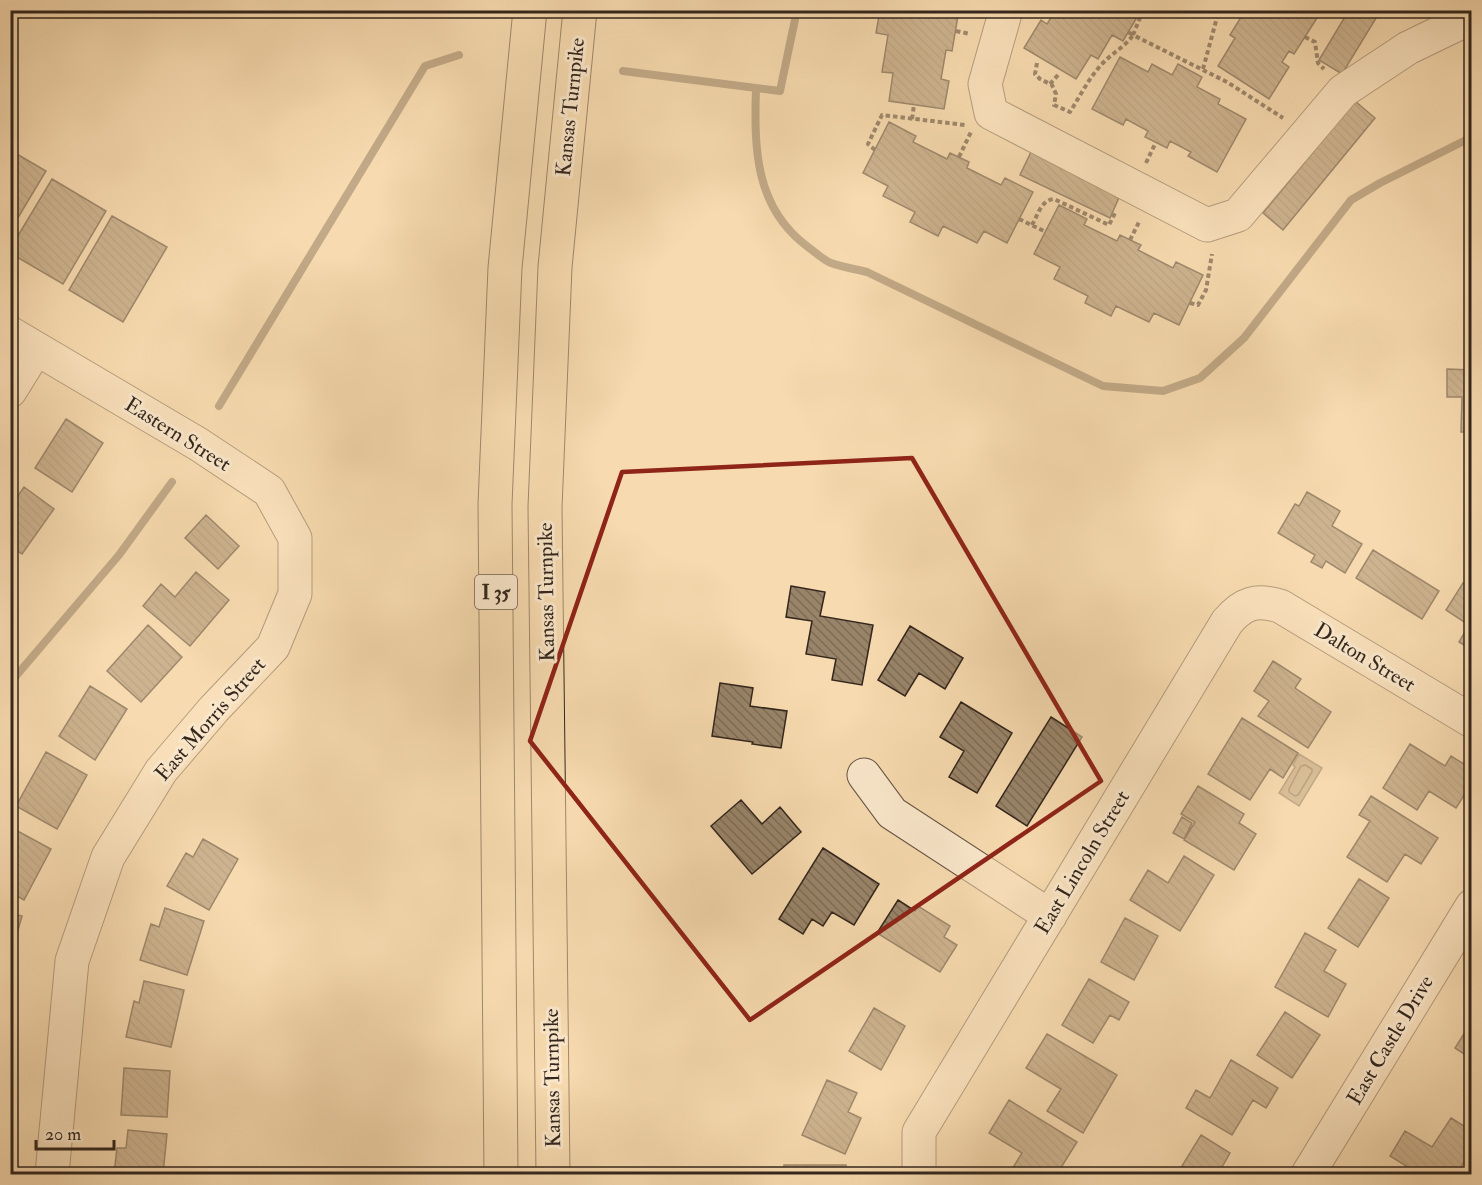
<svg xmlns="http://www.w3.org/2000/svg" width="1482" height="1185" viewBox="0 0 1482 1185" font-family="'IM FELL Double Pica',serif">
  <defs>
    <pattern id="building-back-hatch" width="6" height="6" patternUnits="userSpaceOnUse" patternTransform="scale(1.5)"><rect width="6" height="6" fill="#998469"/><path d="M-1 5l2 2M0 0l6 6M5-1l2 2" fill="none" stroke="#7d6c56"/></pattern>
  </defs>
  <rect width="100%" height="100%" fill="#f7daaf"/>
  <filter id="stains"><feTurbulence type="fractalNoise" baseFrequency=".00333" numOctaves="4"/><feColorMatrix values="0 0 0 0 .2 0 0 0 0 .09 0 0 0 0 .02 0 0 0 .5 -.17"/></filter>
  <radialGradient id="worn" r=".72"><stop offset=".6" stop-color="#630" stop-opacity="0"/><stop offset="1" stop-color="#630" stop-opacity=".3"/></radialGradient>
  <path fill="#b49d7d" stroke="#806d57" stroke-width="1.5" d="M 1299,754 L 1322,768 L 1299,806 L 1279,793 L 1295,767 L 1293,765 Z"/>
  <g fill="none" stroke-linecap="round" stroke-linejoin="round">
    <path stroke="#74624d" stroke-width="1.5" d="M 1305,765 L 1312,769 L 1312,772 L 1298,795 L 1295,796 L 1289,792 L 1289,789 L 1301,766 Z"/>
    <path stroke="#806d57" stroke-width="8" d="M 623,71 L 780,91 L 797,10
      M 756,88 C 754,149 755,208 808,247 C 815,252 823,260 831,263 C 842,267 855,269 867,272 L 1103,386 L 1163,391 L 1200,378 L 1244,338 L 1351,200 L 1380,183 L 1472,137
      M 219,406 L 425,66 L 459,55
      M 10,683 L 119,555 L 172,482"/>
  </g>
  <path fill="url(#building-back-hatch)" stroke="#33261d" stroke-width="1.5" d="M 880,10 L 959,10 L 952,51 L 946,50 L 941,79 L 949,81 L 944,109 L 889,101 L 893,73 L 882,72 L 888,35 L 876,33 Z
    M 1056,10 L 1126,10 L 1125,12 L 1136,19 L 1123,41 L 1112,35 L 1098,59 L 1091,55 L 1076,79 L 1024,48 L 1041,20 L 1047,24 Z
    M 1238,10 L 1314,10 L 1311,15 L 1317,18 L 1294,54 L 1289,51 L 1282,62 L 1289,67 L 1269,99 L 1218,66 L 1235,38 L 1230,35 L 1243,14 Z
    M 1349,10 L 1381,10 L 1342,74 L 1319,60 Z
    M 1120,57 L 1148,72 L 1152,64 L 1172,75 L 1178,64 L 1202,77 L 1197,87 L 1220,99 L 1218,104 L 1246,119 L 1217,172 L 1188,156 L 1191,152 L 1170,141 L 1167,148 L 1145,137 L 1148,131 L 1126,119 L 1123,125 L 1092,109 Z
    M 1355,101 L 1375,118 L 1283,230 L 1263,213 Z
    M 889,122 L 916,136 L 913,142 L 947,159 L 950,153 L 969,162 L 967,168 L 1001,185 L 1005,178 L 1033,192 L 1007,243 L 984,231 L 977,243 L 943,226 L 938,236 L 910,222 L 915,212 L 883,196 L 888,186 L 863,173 Z
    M 10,150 L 46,171 L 10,231 Z
    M 1032,150 L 1121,193 L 1110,218 L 1020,175 Z
    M 52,179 L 106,211 L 63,284 L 10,253 L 10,249 Z
    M 1059,205 L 1087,219 L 1084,225 L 1117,241 L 1120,235 L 1141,245 L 1138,250 L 1173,268 L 1176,262 L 1203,275 L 1179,325 L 1154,313 L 1149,322 L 1116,306 L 1111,316 L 1085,303 L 1088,296 L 1054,279 L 1060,267 L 1034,254 Z
    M 112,216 L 167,247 L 123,322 L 69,290 Z
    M 1447,369 L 1472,370 L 1472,432 L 1461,432 L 1462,397 L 1447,397 Z
    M 66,419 L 103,443 L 72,492 L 35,468 Z
    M 24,487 L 54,509 L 22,554 L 10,546 L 10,497 L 15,500 Z
    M 1307,492 L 1340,511 L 1332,526 L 1362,544 L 1345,573 L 1326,561 L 1322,568 L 1311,562 L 1315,555 L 1278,533 L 1295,504 L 1299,506 Z
    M 206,515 L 239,546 L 218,569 L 185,538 Z
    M 1373,550 L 1439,591 L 1422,619 L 1356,578 Z
    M 196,572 L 229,600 L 190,646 L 143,606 L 161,584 L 175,597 Z
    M 1463,583 L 1472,589 L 1472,650 L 1459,642 L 1469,625 L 1446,610 Z
    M 791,586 L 825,592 L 820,616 L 873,625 L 862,685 L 832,680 L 836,659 L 806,654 L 812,621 L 786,617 Z
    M 148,625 L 182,657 L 141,702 L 107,671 Z
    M 910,626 L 963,658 L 945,689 L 919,673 L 905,696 L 878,680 Z
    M 1273,661 L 1301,679 L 1295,688 L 1331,712 L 1308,748 L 1258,716 L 1269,701 L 1254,691 Z
    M 720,683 L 753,688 L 750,706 L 787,711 L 781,748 L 752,744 L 753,742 L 712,736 Z
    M 90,686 L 127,709 L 95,760 L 59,736 Z
    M 961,702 L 1012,733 L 977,793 L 949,777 L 964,751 L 940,737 Z
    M 1051,717 L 1082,737 L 1027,826 L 996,806 Z
    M 1242,718 L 1298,753 L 1283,778 L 1270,769 L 1250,800 L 1208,774 Z
    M 1410,744 L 1445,766 L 1451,756 L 1472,769 L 1472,783 L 1456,808 L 1429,791 L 1417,810 L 1383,788 Z
    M 46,752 L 87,775 L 57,829 L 16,806 Z
    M 1198,786 L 1244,814 L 1239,823 L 1256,834 L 1234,870 L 1184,840 L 1195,822 L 1181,814 Z
    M 1371,796 L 1438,838 L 1421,864 L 1405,854 L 1387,882 L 1347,857 L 1370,821 L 1359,815 Z
    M 741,800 L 762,824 L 780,807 L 801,832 L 752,874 L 711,826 Z
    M 1182,817 L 1192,823 L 1184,839 L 1173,833 Z
    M 10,827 L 51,849 L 24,900 L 10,892 Z
    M 203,839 L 238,859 L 209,910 L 167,886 L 186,853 L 193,857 Z
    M 823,848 L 879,884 L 854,925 L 832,912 L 823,926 L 812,919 L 803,934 L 779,919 Z
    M 1184,856 L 1214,875 L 1180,931 L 1130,900 L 1148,870 L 1168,883 Z
    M 1359,879 L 1389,898 L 1358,947 L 1328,928 Z
    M 898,900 L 915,911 L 918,906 L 950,926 L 944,937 L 957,945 L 940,972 L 877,933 Z
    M 165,908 L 204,921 L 187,975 L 140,960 L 151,924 L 159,927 Z
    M 10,913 L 22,916 L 10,958 Z
    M 1125,918 L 1158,936 L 1134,980 L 1101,962 Z
    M 1305,933 L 1336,950 L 1324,971 L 1346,984 L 1328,1017 L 1275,987 Z
    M 1089,979 L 1129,1002 L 1119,1020 L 1110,1015 L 1093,1043 L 1062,1025 Z
    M 144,981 L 184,990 L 171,1047 L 126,1037 L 134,1001 L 139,1003 Z
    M 874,1008 L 905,1026 L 881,1070 L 849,1051 Z
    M 1285,1012 L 1320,1035 L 1292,1078 L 1257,1055 Z
    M 1472,1021 L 1472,1059 L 1455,1048 Z
    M 1047,1034 L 1117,1075 L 1083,1133 L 1047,1111 L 1061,1089 L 1026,1068 Z
    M 1231,1060 L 1278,1088 L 1266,1108 L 1253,1100 L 1232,1135 L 1186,1108 L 1196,1090 L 1210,1098 Z
    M 124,1068 L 170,1071 L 167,1117 L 121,1115 Z
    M 1472,1079 L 1472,1096 L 1464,1091 Z
    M 827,1080 L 857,1093 L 848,1112 L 861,1118 L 845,1154 L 802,1135 Z
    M 1009,1100 L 1077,1142 L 1057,1174 L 1009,1174 L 1022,1153 L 989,1133 Z
    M 1451,1118 L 1472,1131 L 1472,1150 L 1459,1170 L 1465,1174 L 1419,1174 L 1390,1156 L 1405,1131 L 1432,1147 Z
    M 128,1130 L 167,1134 L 163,1174 L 114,1174 L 117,1148 L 126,1148 Z
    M 1201,1135 L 1230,1153 L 1218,1174 L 1220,1174 L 1177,1174 Z
    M 784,1165 L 846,1165 L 846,1174 L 784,1174 Z"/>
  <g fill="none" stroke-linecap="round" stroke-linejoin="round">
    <defs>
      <path id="minor" d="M 1006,10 L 985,84 L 991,113 L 1207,225 L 1238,215 L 1343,91 L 1408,48 L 1472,17
        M 10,333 L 198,444 L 269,491 L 295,538 L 295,594 L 273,647 L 214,709 L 161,771 L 108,857 L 72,961 L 52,1174
        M 10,391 L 36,349
        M 864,775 L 892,813 L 1050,916
        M 919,1174 L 919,1132 L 1227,622 C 1243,603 1256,599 1280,606 L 1472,721
        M 1308,1174 L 1472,906"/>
      <path id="highway" d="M 501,1174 L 495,504 L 505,268 L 530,10
        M 553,1174 L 545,507 L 555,267 L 580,10"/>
    </defs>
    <use href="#minor" stroke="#645342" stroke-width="35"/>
    <use href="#highway" stroke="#33261d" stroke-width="35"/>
    <path stroke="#33261d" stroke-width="4" stroke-dasharray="4.5 3" stroke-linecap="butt" d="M 1143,10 L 1133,35 L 1227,82 L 1283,118
      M 956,31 L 970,34
      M 1305,37 L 1315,42 L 1318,63 L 1324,69
      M 1037,63 L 1035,74 L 1040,79 L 1052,85 L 1056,94 L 1054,105 L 1070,112 C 1080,96 1089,78 1102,64 C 1112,53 1125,47 1133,35 L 1128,32
      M 1203,69 L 1219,10
      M 1050,84 L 1058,75
      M 912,119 L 914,105
      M 875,150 L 868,144 L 882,115 L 965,125
      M 959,157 L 971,132
      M 1146,163 L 1156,142
      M 1019,219 L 1046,232
      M 1032,225 C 1038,215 1041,200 1054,199 L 1109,225 L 1116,211
      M 1130,240 L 1139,222
      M 1190,303 L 1198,305 L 1206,290 L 1212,254"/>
    <use href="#minor" stroke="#fae7cb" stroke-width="33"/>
    <use href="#highway" stroke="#f7daaf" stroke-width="33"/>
  </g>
  <path d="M0 0H1482V1185H0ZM 912,458 L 1101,781 L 750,1020 L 530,741 L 622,472 Z" fill="#f7daaf" fill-opacity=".55" fill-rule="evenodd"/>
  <path fill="none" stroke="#8f2418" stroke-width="4.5" stroke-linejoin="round" d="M 912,458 L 1101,781 L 750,1020 L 530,741 L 622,472 Z"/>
  <g text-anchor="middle" stroke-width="6" stroke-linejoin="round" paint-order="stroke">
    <rect fill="#fae7cb" stroke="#6f6051" stroke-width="1.5" x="475" y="575" width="42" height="34" rx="4.5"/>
    <g font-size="20" font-weight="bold" fill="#33261d">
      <text x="496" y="599">I 35</text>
    </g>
    <g font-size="21" fill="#33261d" stroke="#fae7cb">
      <text transform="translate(570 107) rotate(-84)" y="7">Kansas Turnpike</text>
      <text transform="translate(178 434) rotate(32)" y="7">Eastern Street</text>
      <text transform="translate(546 592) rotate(-91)" y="7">Kansas Turnpike</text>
      <text transform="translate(1365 657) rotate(31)" y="7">Dalton Street</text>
      <text transform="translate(210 719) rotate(-49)" y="7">East Morris Street</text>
      <text transform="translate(1082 862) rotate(-59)" y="7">East Lincoln Street</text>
      <text transform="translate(1390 1040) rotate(-59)" y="7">East Castle Drive</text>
      <text transform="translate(552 1078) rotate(-91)" y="7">Kansas Turnpike</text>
    </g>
  </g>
  <rect width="1482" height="1185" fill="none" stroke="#f7daaf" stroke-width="36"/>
  <rect x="12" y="12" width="1458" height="1161" fill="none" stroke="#33261d" stroke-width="3"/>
  <rect x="18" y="18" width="1446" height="1149" fill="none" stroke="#33261d" stroke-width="1.5"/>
  <path d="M36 1140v9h78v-9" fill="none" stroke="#33261d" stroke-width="3"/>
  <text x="45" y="1140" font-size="18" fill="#33261d" stroke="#fae7cb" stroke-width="4.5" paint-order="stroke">20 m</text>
  <rect width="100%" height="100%" filter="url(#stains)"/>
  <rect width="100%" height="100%" fill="url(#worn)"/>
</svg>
